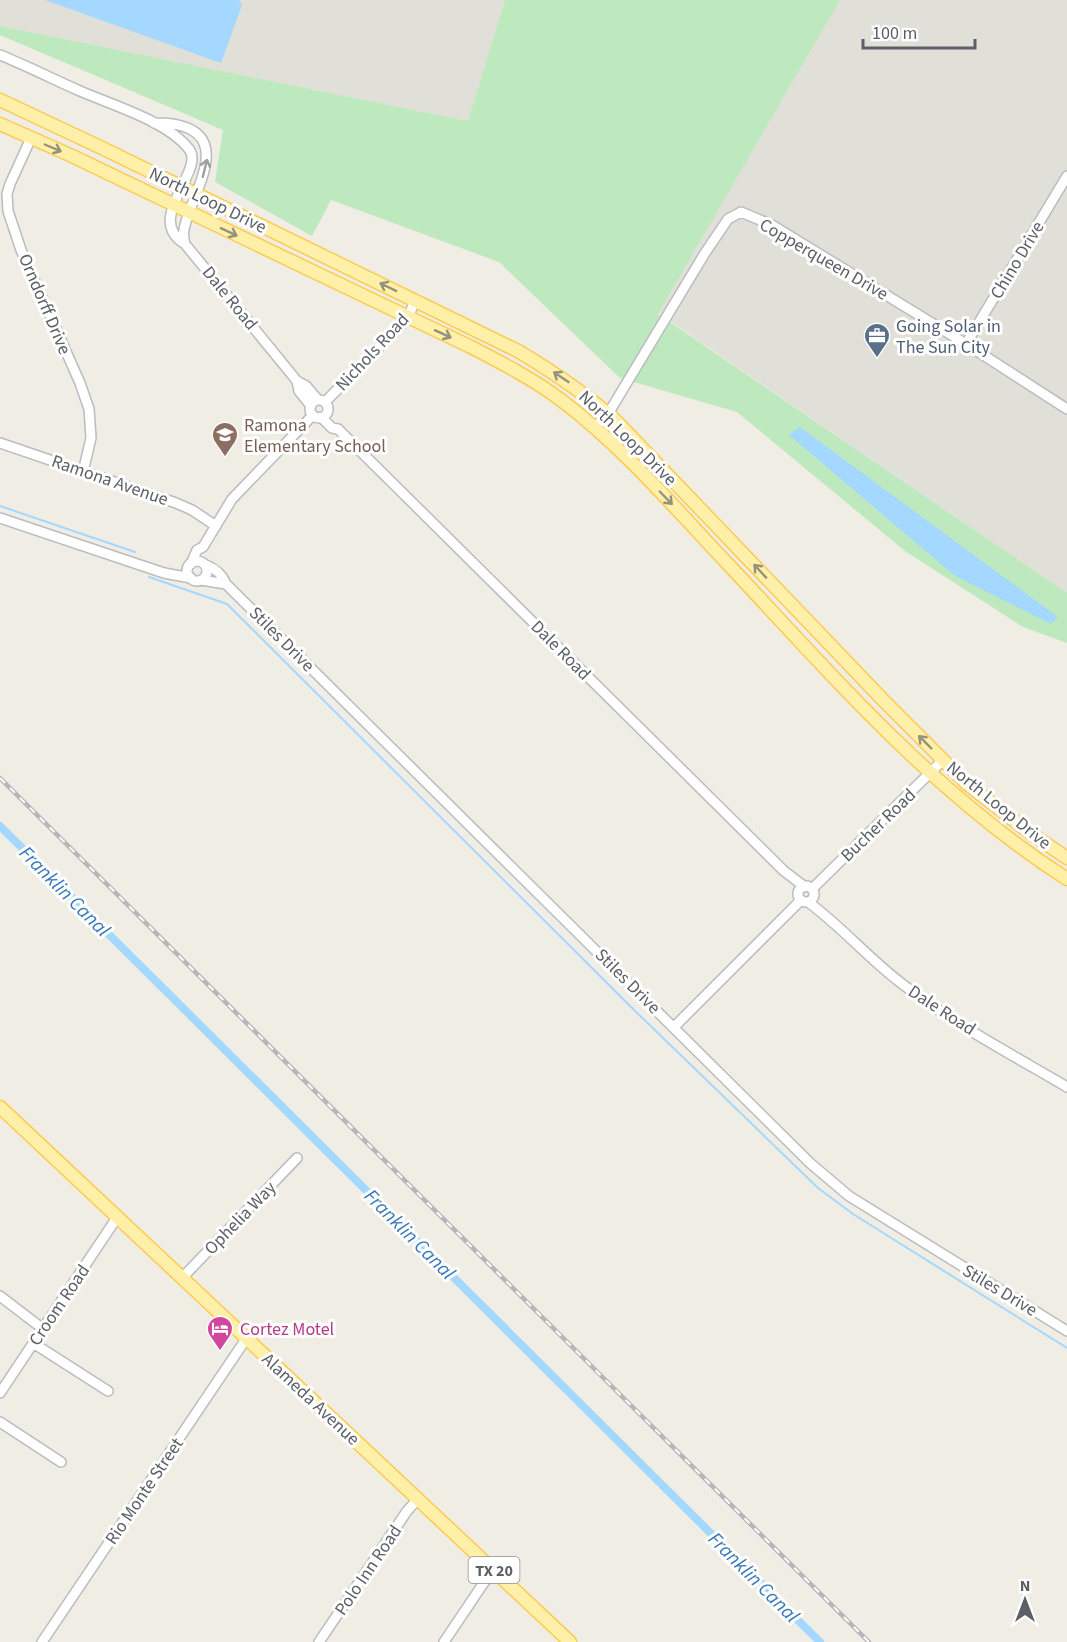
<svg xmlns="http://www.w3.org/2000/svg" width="1067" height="1642" viewBox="0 0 1067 1642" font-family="'Source Sans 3',sans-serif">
  <rect width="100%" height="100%" fill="#f0ede4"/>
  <path fill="#e0dfd8" d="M 0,0 L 505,0 L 468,121 L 0,26 Z
    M 840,0 L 1067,0 L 1067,593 L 658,313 Z"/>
  <path fill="#bee9be" d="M 505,0 L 840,0 L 658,314 L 1067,593 L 1067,643 L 1023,627 L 905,551 L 737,412 L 620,378 L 499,262 L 331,200 L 312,236 L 215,182 L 223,130 L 0,35 L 0,26 L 468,121 Z"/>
  <path fill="#a4d8ff" d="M 45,0 L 239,0 L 242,5 L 221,63 Z
    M 800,427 L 1058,617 L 1051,624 L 955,576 L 789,435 Z"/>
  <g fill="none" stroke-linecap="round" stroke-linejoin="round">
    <path stroke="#a4d8ff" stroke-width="2" d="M 0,506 L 135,552
      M 149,577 L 227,604 L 630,1006 L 818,1188 L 853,1214 L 1067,1348"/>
    <path stroke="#a4d8ff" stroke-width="8" d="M 0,826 L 820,1642"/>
    <defs>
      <path id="minor" d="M 0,55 C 27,66 53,79 80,91 C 112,105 167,121 189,149 C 206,171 143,219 185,244 L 297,381 L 306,386 L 318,400
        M 154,123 C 162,123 170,123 178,125 C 235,138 189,197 184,230 C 183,234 184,240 185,244
        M 31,138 L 10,184 L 7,194 L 8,211 L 21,250 L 80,383 L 89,409 L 91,438 L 83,472
        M 966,344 L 1067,176
        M 297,381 L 299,391 L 311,406
        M310 409a9 9 0 1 1 18 0a9 9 0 1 1-18 0Z
        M 325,402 L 408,318 L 415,300
        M 321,417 L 332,428 L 338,429 L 784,871 L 805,887
        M 595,427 L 608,414 L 705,253 L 728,219 L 741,212 L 772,225 L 966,344 L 1067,409
        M 0,443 L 176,503 L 192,510 L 216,526
        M 0,518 L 164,573 L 191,578
        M187 571a10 10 0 1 1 20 0a10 10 0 1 1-20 0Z
        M 191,564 L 197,550 L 203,547 L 232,499 L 313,415
        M 206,565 C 216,569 222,574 226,584 L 810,1163 L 849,1196 L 1067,1331
        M 201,580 L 226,584
        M798 894a8 8 0 1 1 16 0a8 8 0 1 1-16 0Z
        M 812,889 L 943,760
        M 808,902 C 841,926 868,958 901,983 C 952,1023 1011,1054 1067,1087
        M 674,1027 L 801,900
        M 182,1278 L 297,1158
        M 0,1296 L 43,1329
        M 33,1343 L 108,1391
        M 0,1393 L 118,1216
        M 0,1422 L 61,1462
        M 42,1642 L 246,1339
        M 319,1642 L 407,1511 L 418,1499
        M 444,1642 L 493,1569"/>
      <path id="major" d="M 0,100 L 102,148 L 518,351 C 553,372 587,394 617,422 L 885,702 L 966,783 L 1030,833 L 1067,858
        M 0,124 L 70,155 L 471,347 C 502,363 533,379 561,400 C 622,446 673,506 726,562 C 834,677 933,793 1067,879
        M 0,1107 L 570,1642"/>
    </defs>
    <use href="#minor" stroke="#b9bcc1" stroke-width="12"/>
    <use href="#major" stroke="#fdcb4f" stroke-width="15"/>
    <use href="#minor" stroke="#fff" stroke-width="9"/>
    <use href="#major" stroke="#fff0a9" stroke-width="12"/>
    <defs>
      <path id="rail" d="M 0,778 L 869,1642"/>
    </defs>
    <use href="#rail" stroke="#b5b6b7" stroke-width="4.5"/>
    <use href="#rail" stroke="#fff" stroke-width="2" stroke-dasharray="7" stroke-linecap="butt"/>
  </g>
  <defs><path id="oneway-shaft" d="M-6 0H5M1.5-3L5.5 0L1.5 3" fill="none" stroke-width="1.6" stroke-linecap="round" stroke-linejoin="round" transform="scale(1.5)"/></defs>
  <g stroke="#95927d">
    <use href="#oneway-shaft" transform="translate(53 148) rotate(23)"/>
    <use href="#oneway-shaft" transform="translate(229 232) rotate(25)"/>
    <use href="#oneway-shaft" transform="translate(388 287) rotate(-154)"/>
    <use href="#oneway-shaft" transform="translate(443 334) rotate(25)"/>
    <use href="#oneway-shaft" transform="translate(561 377) rotate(-146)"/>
    <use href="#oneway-shaft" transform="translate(666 498) rotate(46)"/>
    <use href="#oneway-shaft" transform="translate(760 571) rotate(-133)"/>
    <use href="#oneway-shaft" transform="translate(925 742) rotate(-135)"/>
  </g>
  <use stroke="#9da0a3" href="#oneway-shaft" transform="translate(205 168) rotate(-76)"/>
  <defs>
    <symbol id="office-pin" viewBox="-11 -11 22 30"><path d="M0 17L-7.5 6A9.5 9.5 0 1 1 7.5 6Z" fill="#5c6f8a" stroke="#fff"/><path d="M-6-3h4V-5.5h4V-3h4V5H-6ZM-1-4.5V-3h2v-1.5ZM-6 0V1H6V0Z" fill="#fff"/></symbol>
    <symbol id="school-pin" viewBox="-11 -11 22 30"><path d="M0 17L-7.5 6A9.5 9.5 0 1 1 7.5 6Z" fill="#8d6e63" stroke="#fff"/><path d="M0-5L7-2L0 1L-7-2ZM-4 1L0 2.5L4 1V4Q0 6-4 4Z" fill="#fff"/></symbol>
    <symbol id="hotel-pin" viewBox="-11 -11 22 30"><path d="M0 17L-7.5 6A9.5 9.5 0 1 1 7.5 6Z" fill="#d1479c" stroke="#fff"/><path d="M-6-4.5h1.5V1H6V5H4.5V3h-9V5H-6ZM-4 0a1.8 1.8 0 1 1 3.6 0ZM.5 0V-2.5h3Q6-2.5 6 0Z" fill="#fff"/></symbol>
  </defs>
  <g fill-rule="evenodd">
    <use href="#office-pin" x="862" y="321" width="30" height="40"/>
    <use href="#school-pin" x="210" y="420" width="30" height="40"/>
    <use href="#hotel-pin" x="205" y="1314" width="30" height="40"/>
  </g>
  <g text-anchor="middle" stroke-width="6" stroke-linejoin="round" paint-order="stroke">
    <rect fill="#fff" stroke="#8d9094" stroke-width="1.5" x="468.5" y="1557" width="51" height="26" rx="4.5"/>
    <g font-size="16" font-weight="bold" fill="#5c6066">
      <text x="494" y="1576">TX 20</text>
    </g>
    <g font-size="18" fill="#5c6066" stroke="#fff">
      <text transform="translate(208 200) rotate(26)" y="6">North Loop Drive</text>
      <text transform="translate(824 259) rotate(30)" y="6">Copperqueen Drive</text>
      <text transform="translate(1017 260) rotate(-59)" y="6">Chino Drive</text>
      <text transform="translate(230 298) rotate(51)" y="6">Dale Road</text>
      <text transform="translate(45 304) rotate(67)" y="6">Orndorff Drive</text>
      <text transform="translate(372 352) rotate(-47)" y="6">Nichols Road</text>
      <text transform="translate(628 438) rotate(44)" y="6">North Loop Drive</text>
      <text transform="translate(110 480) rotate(19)" y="6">Ramona Avenue</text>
      <text transform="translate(282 639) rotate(45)" y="6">Stiles Drive</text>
      <text transform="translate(561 650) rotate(45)" y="6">Dale Road</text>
      <text transform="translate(999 805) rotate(39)" y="6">North Loop Drive</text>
      <text transform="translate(878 825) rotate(-44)" y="6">Bucher Road</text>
      <text transform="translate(628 981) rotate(45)" y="6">Stiles Drive</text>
      <text transform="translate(942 1010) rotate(33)" y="6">Dale Road</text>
      <text transform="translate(240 1218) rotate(-46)" y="6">Ophelia Way</text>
      <text transform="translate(1000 1290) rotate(31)" y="6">Stiles Drive</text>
      <text transform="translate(59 1305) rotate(-56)" y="6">Croom Road</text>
      <text transform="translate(311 1399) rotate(43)" y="6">Alameda Avenue</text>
      <text transform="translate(144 1491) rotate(-56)" y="6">Rio Monte Street</text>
      <text transform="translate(368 1570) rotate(-56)" y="6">Polo Inn Road</text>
    </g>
    <g font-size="18" fill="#4e5e75" stroke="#fff" text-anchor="start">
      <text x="896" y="332">Going Solar in<tspan x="896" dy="21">The Sun City</tspan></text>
    </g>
    <g font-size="18" fill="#785e54" stroke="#fff" text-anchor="start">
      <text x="244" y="431">Ramona<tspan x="244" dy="21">Elementary School</tspan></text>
    </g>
    <g font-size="18" fill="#b23c85" stroke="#fff" text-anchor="start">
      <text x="240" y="1335">Cortez Motel</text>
    </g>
    <g font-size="20" font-style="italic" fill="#3878bb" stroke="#fff">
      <text transform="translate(65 891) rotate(45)" y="7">Franklin Canal</text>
      <text transform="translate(410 1234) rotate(45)" y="7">Franklin Canal</text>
      <text transform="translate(754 1577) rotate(45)" y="7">Franklin Canal</text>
    </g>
  </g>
  <g transform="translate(1025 1600)" stroke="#ffffff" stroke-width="4.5" paint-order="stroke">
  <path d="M0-4.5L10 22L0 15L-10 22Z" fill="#5c6066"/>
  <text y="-9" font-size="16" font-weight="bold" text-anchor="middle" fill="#5c6066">N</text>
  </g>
  <path d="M863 39v9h112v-9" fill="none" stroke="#5c6066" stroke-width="3"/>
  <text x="872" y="39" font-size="18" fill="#5c6066" stroke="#ffffff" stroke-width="4.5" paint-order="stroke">100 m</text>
</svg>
